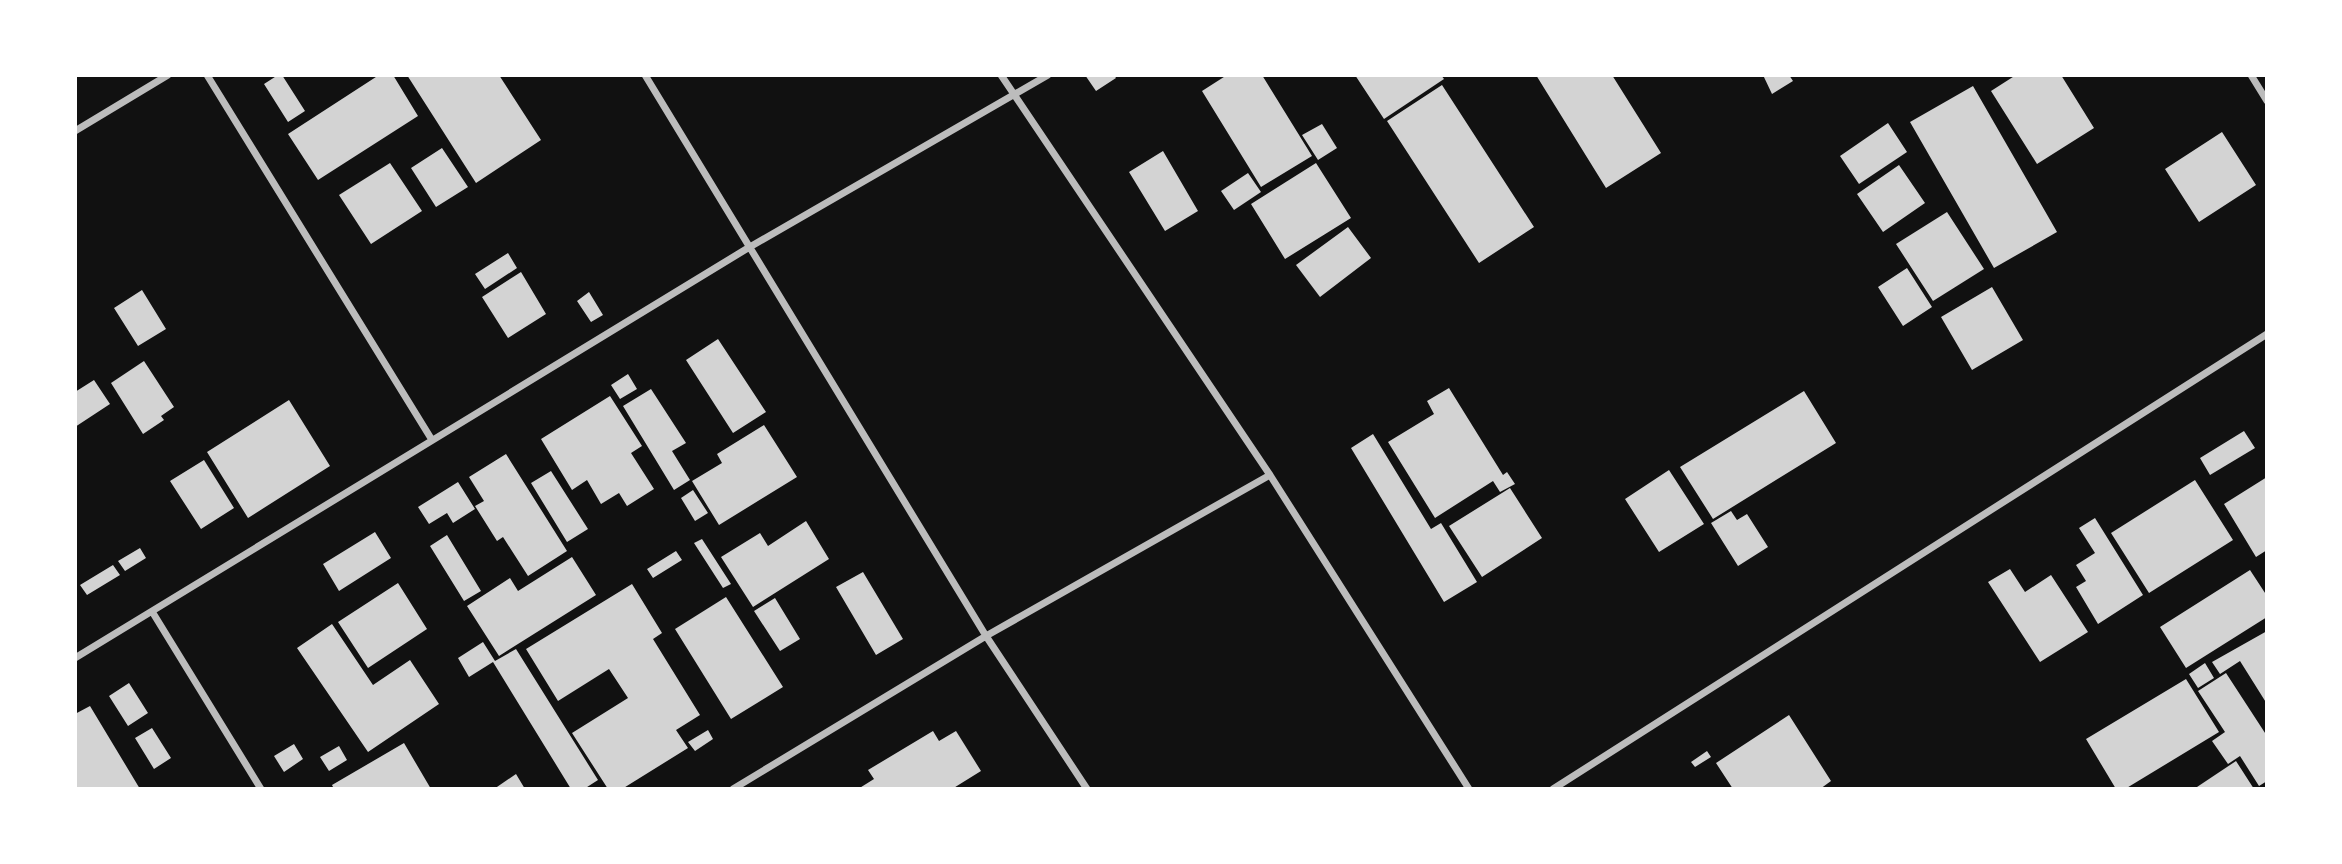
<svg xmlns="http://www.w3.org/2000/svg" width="2342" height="864" viewBox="0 0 2342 864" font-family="'DejaVu Sans',sans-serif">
  <rect width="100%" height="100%" fill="#111"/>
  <path fill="#d3d3d3" d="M 278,75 L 282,75 L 305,111 L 288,122 L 264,84 Z
    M 379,75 L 393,75 L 418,116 L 318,180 L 288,134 Z
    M 407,75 L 499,75 L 541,140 L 476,183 Z
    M 1085,75 L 1114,75 L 1116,78 L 1096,91 Z
    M 1227,75 L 1262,75 L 1312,156 L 1261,187 L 1202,91 Z
    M 1355,75 L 1441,75 L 1444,79 L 1384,119 Z
    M 1536,75 L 1612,75 L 1661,153 L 1606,188 Z
    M 1763,75 L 1789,75 L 1793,81 L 1772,94 Z
    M 2016,75 L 2061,75 L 2094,128 L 2037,164 L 1991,91 Z
    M 1442,85 L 1534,227 L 1479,263 L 1387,121 Z
    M 1973,86 L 2057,232 L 1994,268 L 1910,122 Z
    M 1888,123 L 1907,152 L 1859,184 L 1840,156 Z
    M 1322,124 L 1337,148 L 1318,160 L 1302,135 Z
    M 2222,132 L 2256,185 L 2199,222 L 2165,169 Z
    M 442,148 L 468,187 L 436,207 L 411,168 Z
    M 1163,151 L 1198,211 L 1165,231 L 1129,172 Z
    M 390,163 L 422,211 L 371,244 L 339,195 Z
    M 1316,163 L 1351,218 L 1285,259 L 1251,204 Z
    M 1899,165 L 1925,203 L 1883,232 L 1857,194 Z
    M 1248,173 L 1261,192 L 1234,210 L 1221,191 Z
    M 1947,212 L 1984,269 L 1933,301 L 1896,244 Z
    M 1348,227 L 1371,258 L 1320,297 L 1296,265 Z
    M 508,253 L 517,268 L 485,289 L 475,274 Z
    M 1907,268 L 1932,307 L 1903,326 L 1878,287 Z
    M 521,272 L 546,314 L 508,338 L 482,297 Z
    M 1992,287 L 2023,340 L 1972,370 L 1941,317 Z
    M 142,290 L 166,329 L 138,346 L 114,308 Z
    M 589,292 L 603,315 L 591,322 L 577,301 Z
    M 718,339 L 766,412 L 733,433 L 686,360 Z
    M 144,361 L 174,407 L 161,416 L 164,420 L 143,434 L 111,383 Z
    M 628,374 L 637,389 L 620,399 L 611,385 Z
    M 94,380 L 110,404 L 75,427 L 75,392 Z
    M 1449,388 L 1503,475 L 1507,472 L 1515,484 L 1500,492 L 1493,481 L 1435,518 L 1388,442 L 1434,414 L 1427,401 Z
    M 651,389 L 686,443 L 672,451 L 690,480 L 674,490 L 623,406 Z
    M 1804,391 L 1836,443 L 1713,519 L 1680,467 Z
    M 610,396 L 642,446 L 631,453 L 654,489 L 627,506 L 619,493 L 601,504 L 587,480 L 572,490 L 541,439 Z
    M 289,400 L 330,466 L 248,518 L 207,452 Z
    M 764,425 L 797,477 L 719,525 L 692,481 L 722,463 L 717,454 Z
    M 2244,431 L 2255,448 L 2210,475 L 2200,458 Z
    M 1373,434 L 1431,529 L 1441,523 L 1477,582 L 1444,602 L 1351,448 Z
    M 506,454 L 567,551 L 528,576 L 503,537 L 497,541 L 475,506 L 484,501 L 469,477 Z
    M 204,460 L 234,508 L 201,529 L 170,481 Z
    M 1669,470 L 1704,524 L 1659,552 L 1625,499 Z
    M 551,471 L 588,529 L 567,542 L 531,483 Z
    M 2267,477 L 2267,550 L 2256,557 L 2224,504 Z
    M 2195,480 L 2233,540 L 2149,593 L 2111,533 Z
    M 458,482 L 475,509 L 453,523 L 447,513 L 429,524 L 418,507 Z
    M 1510,488 L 1542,538 L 1482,577 L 1449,526 Z
    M 693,490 L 708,513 L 695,521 L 681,498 Z
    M 1731,511 L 1737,520 L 1747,514 L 1768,547 L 1738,566 L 1711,523 Z
    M 2095,518 L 2143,595 L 2098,624 L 2076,587 L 2086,581 L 2076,565 L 2095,553 L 2079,528 Z
    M 806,521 L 829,559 L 753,607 L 721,557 L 760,533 L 768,546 Z
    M 375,532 L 391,558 L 339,591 L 323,564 Z
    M 447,535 L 481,591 L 464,601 L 430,546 Z
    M 702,539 L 731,584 L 723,588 L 694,543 Z
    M 140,548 L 146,558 L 125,571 L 118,561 Z
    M 676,551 L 682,560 L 653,578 L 647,569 Z
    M 572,557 L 596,595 L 499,656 L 467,606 L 510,578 L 518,591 Z
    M 113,565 L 120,575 L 87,595 L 80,585 Z
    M 2010,569 L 2025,592 L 2051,575 L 2088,632 L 2040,662 L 1988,582 Z
    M 2250,570 L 2267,596 L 2267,617 L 2186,668 L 2160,627 Z
    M 863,572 L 903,639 L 876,655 L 836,587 Z
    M 398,583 L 427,629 L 368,668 L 338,622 Z
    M 632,584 L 662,633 L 653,639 L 700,715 L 676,730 L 688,748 L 622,789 L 608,789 L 572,733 L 628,698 L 609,669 L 558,701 L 526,649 Z
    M 726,597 L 783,687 L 731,719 L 675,629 Z
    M 775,598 L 800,639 L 780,651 L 754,611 Z
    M 332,624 L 373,685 L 410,660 L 439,704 L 368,752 L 297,648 Z
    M 2267,631 L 2267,704 L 2240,661 L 2220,674 L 2212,662 Z
    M 483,642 L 495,661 L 516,649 L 598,780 L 584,789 L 571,789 L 493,662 L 469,677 L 458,658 Z
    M 2205,663 L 2214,678 L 2198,688 L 2189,674 Z
    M 2226,673 L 2267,736 L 2267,781 L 2259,786 L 2240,756 L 2228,764 L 2212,741 L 2225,732 L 2198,691 Z
    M 2186,679 L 2219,732 L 2125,789 L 2116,789 L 2086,739 Z
    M 129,683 L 148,713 L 128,726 L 109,696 Z
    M 90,706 L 140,789 L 75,789 L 75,714 Z
    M 1789,715 L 1831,781 L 1820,789 L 1733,789 L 1716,763 Z
    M 152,728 L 171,758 L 154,769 L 135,738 Z
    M 708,730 L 713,739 L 695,751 L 688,742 Z
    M 933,731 L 939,741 L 956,731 L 981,771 L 952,789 L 858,789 L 874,779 L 868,770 Z
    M 404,743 L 431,789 L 334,789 L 332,785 Z
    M 294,744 L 303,759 L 284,772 L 274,756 Z
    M 339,746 L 347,760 L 329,771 L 320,757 Z
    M 1707,751 L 1711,757 L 1695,767 L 1691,762 Z
    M 2236,761 L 2254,789 L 2194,789 Z
    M 516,774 L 525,789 L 494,789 Z"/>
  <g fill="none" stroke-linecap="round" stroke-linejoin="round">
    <path stroke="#bcbcbc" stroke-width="7" d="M 207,75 L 432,440
      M 645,75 L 986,636 L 1087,789
      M 1001,75 L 1270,475 L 1469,789
      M 2251,75 L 2267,101
      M 75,131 L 168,75
      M 153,613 L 261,789
      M 75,658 L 748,248 L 1048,75
      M 733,789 L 986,636 L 1270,475
      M 1553,789 L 2267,334"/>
  </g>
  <rect width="2342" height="864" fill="none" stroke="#ffffff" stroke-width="154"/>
</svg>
